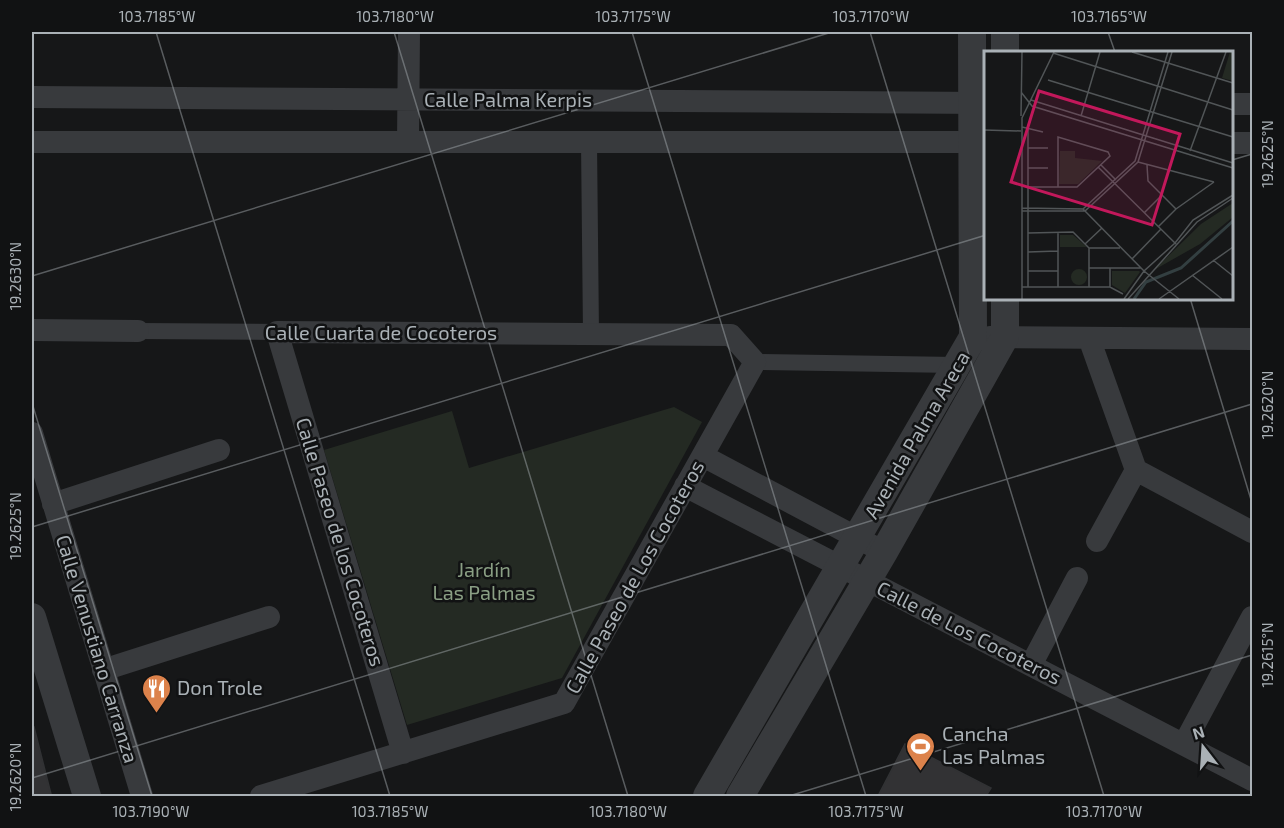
<svg xmlns="http://www.w3.org/2000/svg" width="1284" height="828" viewBox="0 0 1284 828" font-family="'Exo 2',sans-serif">
  <rect width="100%" height="100%" fill="#161718"/>
  <path fill="#242a23" d="M 674,407 L 702,422 L 562,678 L 407,725 L 324,450 L 452,411 L 469,468 Z"/>
  <path fill="#323234" stroke="#313234" stroke-width="1.5" d="M 34,727 L 51,794 L 49,796 L 32,796 L 32,728 Z
    M 905,744 L 991,788 L 986,796 L 878,796 Z"/>
  <g fill="none" stroke-linecap="round" stroke-linejoin="round">
    <path stroke="#383a3d" stroke-width="16" d="M 589,142 L 591,334
      M 138,331 L 277,332
      M 755,362 L 957,365"/>
    <path stroke="#383a3d" stroke-width="22" d="M 32,97 L 986,103
      M 1232,104 L 1252,104
      M 32,142 L 986,142
      M 408,142 L 409,32
      M 1232,143 L 1252,143
      M 32,330 L 138,331
      M 990,337 L 1252,339
      M 1089,338 L 1136,470 L 1252,532
      M 32,433 L 142,796
      M 703,456 L 884,552
      M 685,486 L 1252,780
      M 53,504 L 219,450
      M 1097,541 L 1136,470
      M 1031,665 L 1077,578
      M 103,670 L 269,617
      M 1184,744 L 1252,617
      M 261,796 L 564,703 L 755,362 L 731,335 L 277,332 L 403,753"/>
    <path stroke="#383a3d" stroke-width="28" d="M 1005,32 L 1005,52
      M 32,617 L 87,796
      M 707,796 L 973,337 L 972,32
      M 740,796 L 884,552 L 1005,337 L 1005,298"/>
  </g>
  <path fill="none" stroke="#aab1b6" stroke-width="1.5" stroke-opacity="0.45" d="M 156,32 L 390,796M 394,32 L 628,796M 632,32 L 866,796M 870,32 L 1104,796M 1108,32 L 1115,52M 1232,160 L 1252,154M 32,276 L 832,32M 1190,298 L 1252,503M 32,403 L 152,796M 32,527 L 986,235M 32,778 L 1252,404M 789,796 L 1252,655"/>
  <defs>
    <symbol id="restaurant-pin" viewBox="-11 -11 22 30"><path d="M0 17L-7.5 6A9.5 9.5 0 1 1 7.5 6Z" fill="#dc824b" stroke="#111213"/><path d="M-5-6h1v4h1v-4h1v4h1v-4h1v5L-1.5 .5V6h-2V.5L-5-1ZM5-6V6H3V1.5H1.5Q1.5-4 5-6Z" fill="#fff"/></symbol>
    <symbol id="stadium-pin" viewBox="-11 -11 22 30"><path d="M0 17L-7.5 6A9.5 9.5 0 1 1 7.5 6Z" fill="#dc824b" stroke="#111213"/><path d="M0-5a6.5 5 0 1 0 0 10a6.5 5 0 1 0 0-10ZM-3.5-1.8h7v3.6h-7Z" fill="#fff"/></symbol>
  </defs>
  <g fill-rule="evenodd">
    <use href="#restaurant-pin" x="140" y="672" width="33" height="45"/>
    <use href="#stadium-pin" x="904" y="730" width="33" height="45"/>
  </g>
  <g text-anchor="middle" stroke-width="5" stroke-linejoin="round" paint-order="stroke">
    <g font-size="20" fill="#aab1b6" stroke="#111213">
      <text x="508" y="107">Calle Palma Kerpis</text>
      <text x="381" y="340">Calle Cuarta de Cocoteros</text>
      <text transform="translate(917 435) rotate(-60)" y="7">Avenida Palma Areca</text>
      <text transform="translate(340 542) rotate(73)" y="7">Calle Paseo de los Cocoteros</text>
      <text transform="translate(635 577) rotate(-61)" y="7">Calle Paseo de Los Cocoteros</text>
      <text transform="translate(969 633) rotate(27)" y="7">Calle de Los Cocoteros</text>
      <text transform="translate(97 649) rotate(73)" y="7">Calle Venustiano Carranza</text>
    </g>
    <g font-size="20" fill="#8a9f84" stroke="#111213">
      <text x="484" y="577">Jardín<tspan x="484" dy="23">Las Palmas</tspan></text>
    </g>
    <g font-size="20" fill="#aab1b6" stroke="#111213" text-anchor="start">
      <text x="177" y="695">Don Trole</text>
      <text x="942" y="741">Cancha<tspan x="942" dy="23">Las Palmas</tspan></text>
    </g>
  </g>
  <g transform="translate(984 51)">
    <rect width="249" height="249" fill="#161718"/>
    <path d="M 246,1 L 249,1 L 249,30 L 238,27 ZM 76,100 L 91,100 L 91,107 L 118,110 L 94,133 L 75,133 ZM 249,152 L 249,166 L 216,193 L 170,219 L 217,173 ZM 76,184 L 89,184 L 103,196 L 76,196 ZM87 226a8 8 0 1 1 16 0a8 8 0 1 1-16 0ZM 128,220 L 155,220 L 156,221 L 141,242 L 128,234 Z" fill="#242a23"/>
    <path fill="none" stroke="#333f41" stroke-width="3" d="M 150,248 L 162,231 L 197,217 L 249,170"/>
    <path fill="none" stroke="#515557" stroke-width="1.5" d="M 148,1 L 249,32M 69,2 L 249,59M 64,29 L 249,86M 37,41 L 48,55 L 249,117M 47,49 L 249,112M 37,65 L 38,1M 97,65 L 116,1M 38,76 L 59,81M 0,79 L 37,80M 44,97 L 64,97M 206,100 L 242,1M 154,111 L 230,131M 117,114 L 132,129M 163,114 L 164,130 L 192,158M 114,116 L 192,193M 44,117 L 64,117M 44,136 L 93,136 L 126,105 L 124,101 L 74,86 L 74,136M 38,157 L 99,158 L 160,220 L 195,248M 99,158 L 151,110 L 184,1M 38,160 L 101,160 L 154,111 L 188,1M 160,162 L 178,144M 174,176 L 192,158 L 230,131M 44,182 L 89,181 L 105,197M 101,193 L 118,177M 105,197 L 136,197M 44,201 L 74,200M 148,208 L 177,178M 229,209 L 249,225M 105,217 L 157,217M 44,220 L 74,220M 208,224 L 238,248M 38,236 L 126,236 L 139,243M 44,236 L 44,76M 74,236 L 74,181M 105,236 L 105,197M 126,236 L 126,217M 38,248 L 38,67 L 70,1M 140,248 L 160,220 L 191,192 L 209,169 L 249,144M 144,248 L 213,171 L 249,147M 175,248 L 249,196"/>
    <path fill="#c2185b" fill-opacity="0.15" stroke="#c2185b" stroke-width="3" d="M 55,40 L 196,83 L 168,174 L 27,131 Z"/>
    <rect width="249" height="249" fill="none" stroke="#aab1b6" stroke-width="3"/>
  </g>
  <rect width="1284" height="828" fill="none" stroke="#111213" stroke-width="66"/>
  <g transform="translate(1203 747) rotate(343)" stroke="#111213" stroke-width="4.5" paint-order="stroke">
  <path d="M0-4.5L10 22L0 15L-10 22Z" fill="#aab1b6"/>
  <text y="-9" font-size="16" font-weight="bold" text-anchor="middle" fill="#aab1b6">N</text>
  </g>
  <rect x="33" y="33" width="1218" height="762" fill="none" stroke="#aab1b6" stroke-width="2"/>
  <g font-size="15" text-anchor="middle" fill="#aab1b6">
    <text x="157" y="22">103.7185°W</text>
    <text x="395" y="22">103.7180°W</text>
    <text x="633" y="22">103.7175°W</text>
    <text x="871" y="22">103.7170°W</text>
    <text x="1109" y="22">103.7165°W</text>
    <text transform="translate(1268 154) rotate(-90)" y="5">19.2625°N</text>
    <text transform="translate(16 276) rotate(-90)" y="5">19.2630°N</text>
    <text transform="translate(1268 405) rotate(-90)" y="5">19.2620°N</text>
    <text transform="translate(16 526) rotate(-90)" y="5">19.2625°N</text>
    <text transform="translate(1268 655) rotate(-90)" y="5">19.2615°N</text>
    <text transform="translate(16 777) rotate(-90)" y="5">19.2620°N</text>
    <text x="151" y="817">103.7190°W</text>
    <text x="390" y="817">103.7185°W</text>
    <text x="628" y="817">103.7180°W</text>
    <text x="866" y="817">103.7175°W</text>
    <text x="1104" y="817">103.7170°W</text>
  </g>
</svg>
